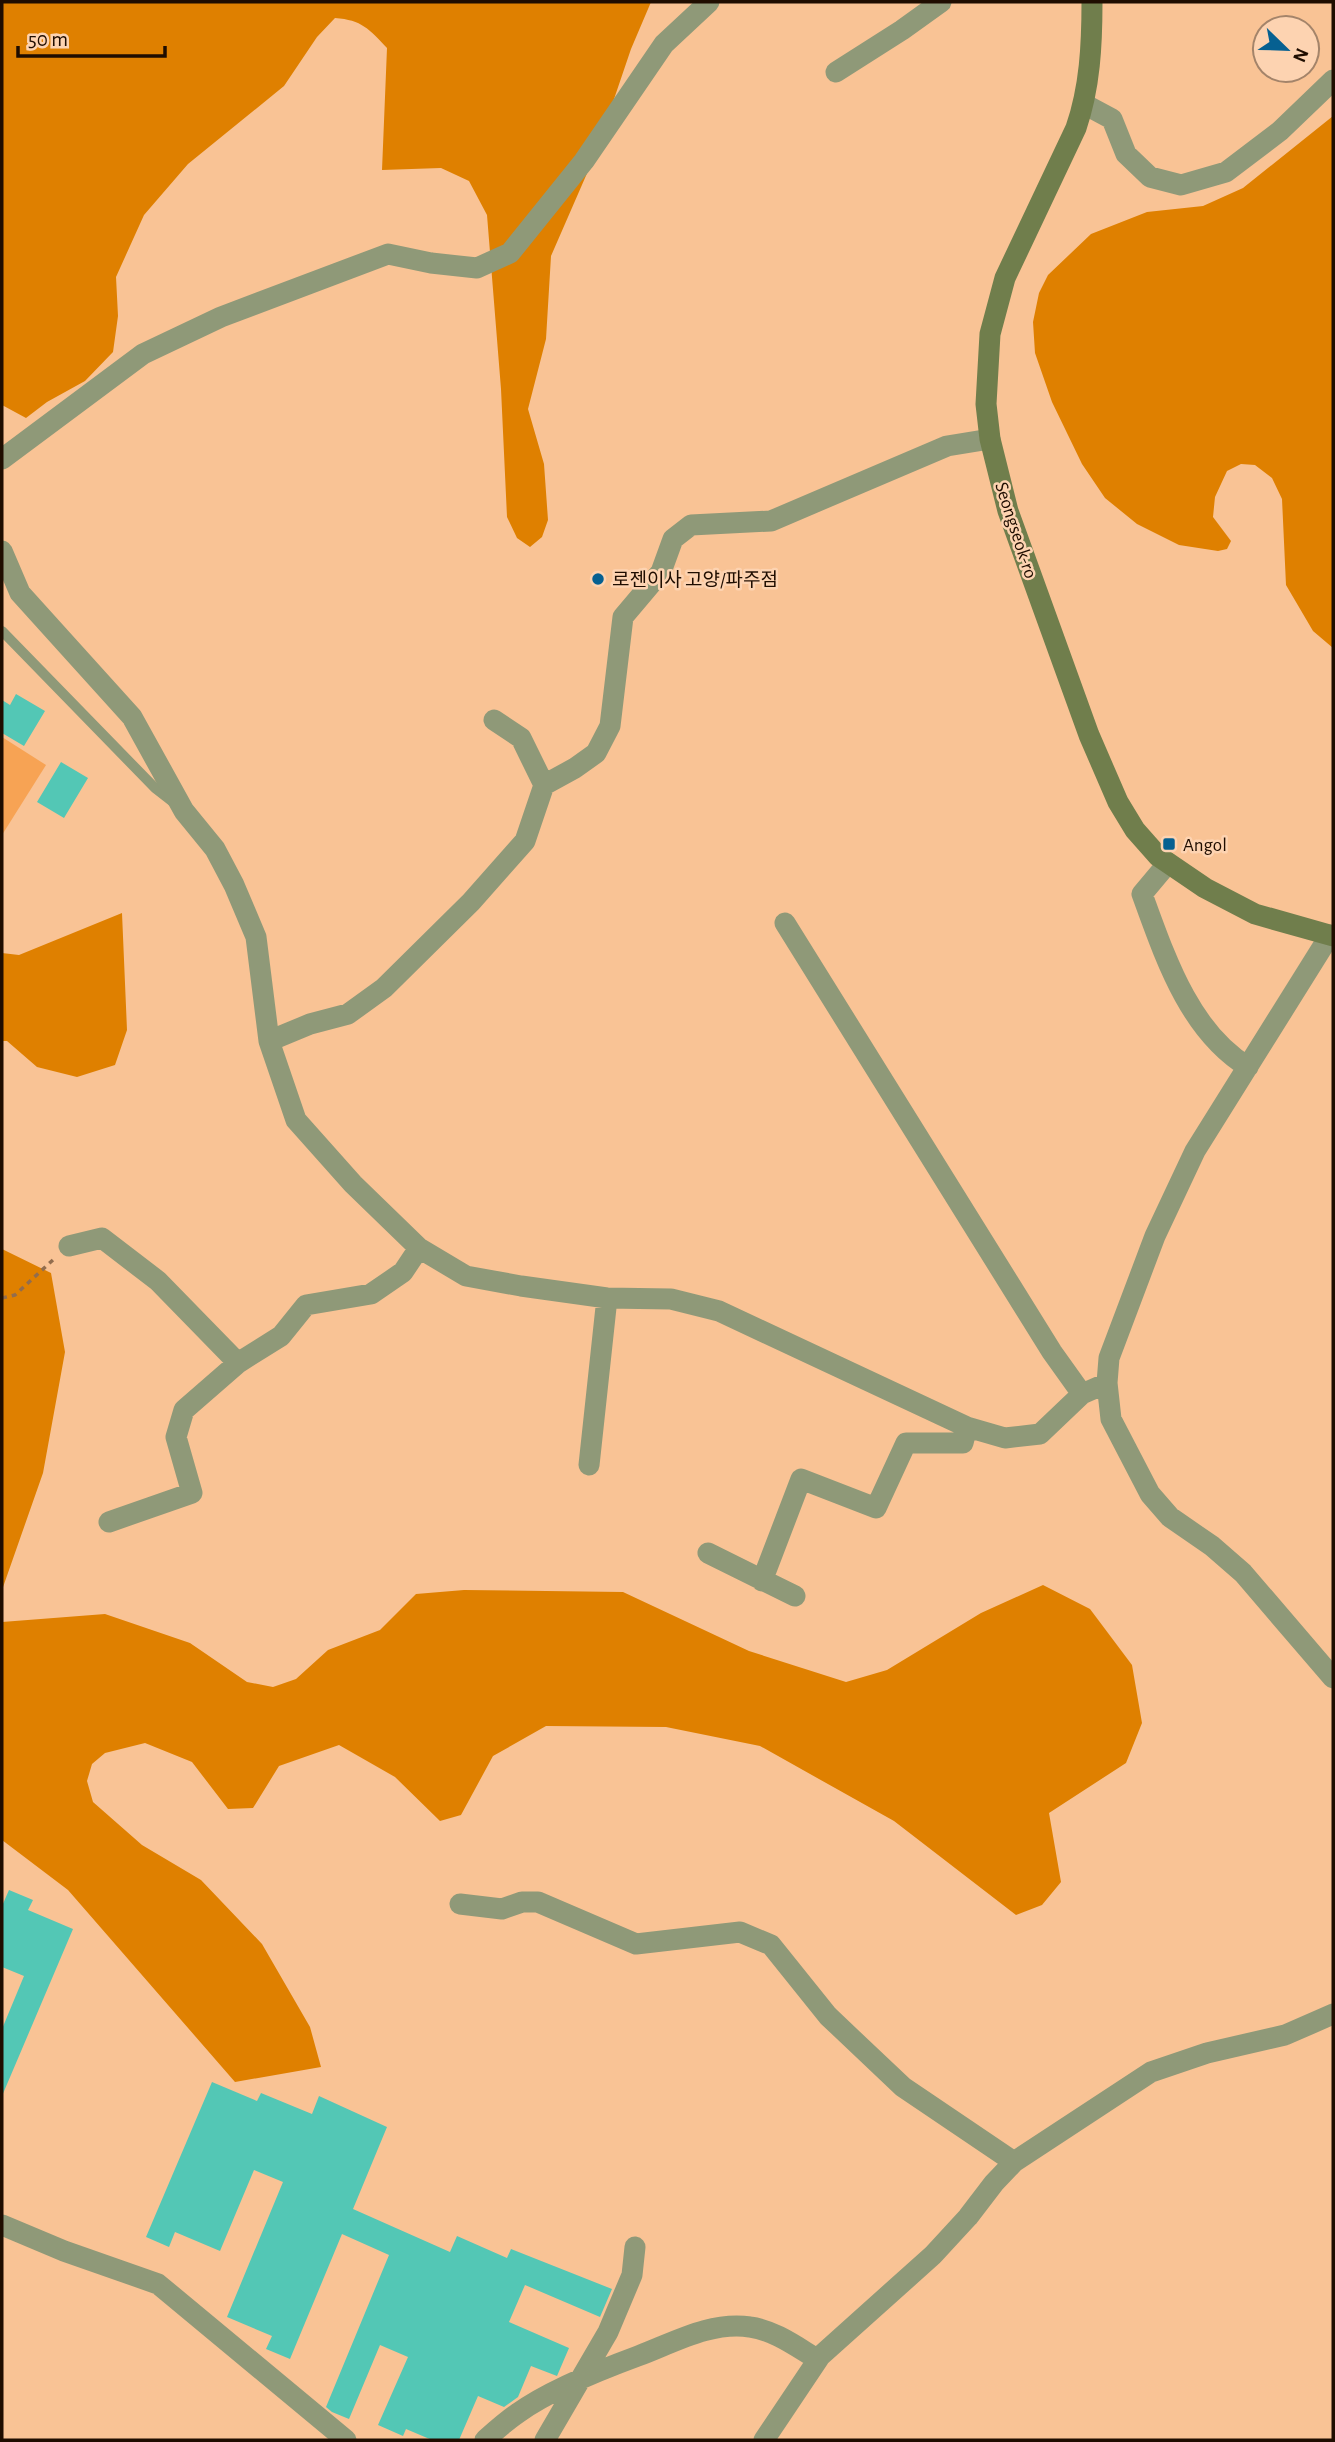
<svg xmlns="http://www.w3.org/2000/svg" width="1335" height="2442" viewBox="0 0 1335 2442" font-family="'Alegreya Sans','Noto Sans KR',sans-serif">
  <rect width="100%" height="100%" fill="#f9c395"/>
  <path fill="#f7a354" d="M 2,737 L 46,765 L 2,835 Z"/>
  <path fill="#df8000" d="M 2,2 L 651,2 L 631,49 L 595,155 L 551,256 L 546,339 L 528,409 L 544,464 L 548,520 L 542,537 L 530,547 L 517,538 L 507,517 L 501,389 L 487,215 L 469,181 L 441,168 L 382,170 L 387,48 C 369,29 362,20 335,18 L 317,37 L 284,86 L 188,164 L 144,215 L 116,277 L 118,316 L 113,352 L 85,381 L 47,402 L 26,418 L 2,405 Z
    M 1333,116 L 1333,648 L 1313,631 L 1286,585 L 1282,499 L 1272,478 L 1255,465 L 1241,464 L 1227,471 L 1215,497 L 1213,517 L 1231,541 L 1227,549 L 1218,551 L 1179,545 L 1137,524 L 1105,498 L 1082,464 L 1052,402 L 1035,353 L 1033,322 L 1039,293 L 1048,275 L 1091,234 L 1147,212 L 1203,206 L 1243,188 Z
    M 122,913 L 127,1030 L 115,1065 L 77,1077 L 37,1067 L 7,1041 L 2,1041 L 2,953 L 19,955 Z
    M 2,1249 L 51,1273 L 65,1352 L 43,1473 L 2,1590 Z
    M 1043,1585 L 1090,1609 L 1132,1665 L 1142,1723 L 1126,1763 L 1049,1813 L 1061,1882 L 1042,1905 L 1016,1915 L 894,1821 L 760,1746 L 666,1727 L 546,1726 L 493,1756 L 461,1815 L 440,1821 L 395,1777 L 339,1745 L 279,1766 L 253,1808 L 228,1809 L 192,1762 L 145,1743 L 105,1753 L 92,1764 L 87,1781 L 93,1802 L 142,1845 L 201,1880 L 262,1944 L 310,2027 L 321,2067 L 235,2082 L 68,1890 L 2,1840 L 2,1622 L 105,1614 L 190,1643 L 247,1682 L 273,1687 L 296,1679 L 328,1650 L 380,1630 L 416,1594 L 464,1590 L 623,1592 L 749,1651 L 846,1682 L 887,1670 L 981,1613 Z"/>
  <path fill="#53c7b5" d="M 16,694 L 45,711 L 24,746 L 2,733 L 2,700 L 10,705 Z
    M 61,762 L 88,778 L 64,818 L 37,802 Z
    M 9,1890 L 33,1900 L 28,1910 L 73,1929 L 2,2096 L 2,2029 L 24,1976 L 2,1967 L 2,1906 Z
    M 212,2082 L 257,2101 L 261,2093 L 312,2114 L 319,2096 L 387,2127 L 353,2209 L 450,2252 L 457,2236 L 507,2258 L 511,2249 L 612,2289 L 600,2317 L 525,2285 L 509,2322 L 569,2348 L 557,2376 L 531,2366 L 518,2397 L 504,2407 L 478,2396 L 459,2440 L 432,2440 L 406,2429 L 403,2436 L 378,2425 L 408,2357 L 380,2345 L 349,2419 L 332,2412 L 326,2407 L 389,2255 L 342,2234 L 290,2359 L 266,2349 L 272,2336 L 227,2317 L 283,2182 L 254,2170 L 220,2251 L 175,2232 L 169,2247 L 146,2237 Z"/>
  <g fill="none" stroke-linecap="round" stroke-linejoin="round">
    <path stroke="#926d4e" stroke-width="3.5" stroke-dasharray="5 5" stroke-linecap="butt" d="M 2,1298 L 15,1295 L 55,1258"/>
    <path stroke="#8f9978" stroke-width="10" d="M 2,631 L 155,788 L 173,802"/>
    <path stroke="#8f9978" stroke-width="21" d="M 836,72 L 902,30 L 941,2
      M 1084,104 L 1112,119 L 1126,154 L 1150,177 L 1181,185 L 1226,172 L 1280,131 L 1333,80
      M 2,459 L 143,354 L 221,317 L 388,254 L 431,263 L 477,268 L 510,253 L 584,161 L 664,44 L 709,2
      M 2,551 L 20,593 L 132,717 L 184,811 L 215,849 L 234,885 L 256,937 L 269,1041 L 296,1120 L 353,1184 L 419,1248 L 466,1276 L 521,1286 L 607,1298 L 671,1299 L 719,1311 L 967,1427 L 1005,1438 L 1040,1434 L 1082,1394 L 1107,1383
      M 494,720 L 521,738 L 544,785
      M 1168,863 L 1142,894 C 1165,957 1189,1031 1248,1067
      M 785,923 L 1052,1352 L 1082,1394
      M 1330,935 L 1195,1151 L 1155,1236 L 1109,1358 L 1107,1383 L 1111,1419 L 1150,1494 L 1170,1517 L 1212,1546 L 1243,1573 L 1333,1678
      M 269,1041 L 310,1024 L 348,1014 L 384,988 L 471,902 L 525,841 L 544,785 L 575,768 L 596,753 L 610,726 L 623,617 L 661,572 L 673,539 L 691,525 L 771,521 L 947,446 L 990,439
      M 69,1246 L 102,1238 L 158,1281 L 238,1363
      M 589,1465 L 607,1298
      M 109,1522 L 192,1493 L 176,1437 L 184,1410 L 238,1363 L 281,1336 L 306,1305 L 371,1294 L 403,1272 L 419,1248
      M 708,1553 L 795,1596
      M 762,1581 L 801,1479 L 876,1508 L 906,1443 L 963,1443 L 967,1427
      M 460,1904 L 502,1909 L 522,1902 L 538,1902 L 636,1944 L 740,1932 L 771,1945 L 828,2016 L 903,2087 L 1014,2162
      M 2,2225 L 64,2251 L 158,2284 L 346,2440
      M 485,2440 C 495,2431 506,2421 518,2413 C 550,2390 600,2370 638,2356 C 673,2343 711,2321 750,2327 C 774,2330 797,2347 817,2359 L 933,2255 L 968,2217 L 994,2183 L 1014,2162 L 1151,2072 L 1207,2053 L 1285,2035 L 1333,2014
      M 545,2440 L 608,2332 L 632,2275 L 635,2247
      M 764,2440 L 819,2358"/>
    <path stroke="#707e4c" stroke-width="21" d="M 1092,2 C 1092,45 1090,87 1076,128 L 1005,278 L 990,334 L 986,404 L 990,439 L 1008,511 L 1089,735 L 1118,802 L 1135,830 L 1158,856 L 1205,888 L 1255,914 L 1333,936"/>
  </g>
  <g fill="#066091" stroke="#fdd3b1" stroke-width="2.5">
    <circle cx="598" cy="579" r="7"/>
    <rect x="1162" y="837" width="14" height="14" rx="3.5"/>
  </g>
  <g text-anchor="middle" stroke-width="5" stroke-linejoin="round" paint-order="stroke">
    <g font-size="19" fill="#1f0d00" stroke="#fdd3b1">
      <text transform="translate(1017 530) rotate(72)" y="7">Seongseok-ro</text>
    </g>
    <g font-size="19" fill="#1f0d00" stroke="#fdd3b1" text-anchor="start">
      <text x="612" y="586">로젠이사 고양/파주점</text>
      <text x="1183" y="851">Angol</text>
    </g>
  </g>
  <rect width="1335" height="2442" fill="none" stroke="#1f0d00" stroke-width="7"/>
  <g transform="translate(1286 49) rotate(113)"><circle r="33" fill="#fdd3b1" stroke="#a4846a" stroke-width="2"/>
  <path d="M0-5L12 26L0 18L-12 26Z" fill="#066091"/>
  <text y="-10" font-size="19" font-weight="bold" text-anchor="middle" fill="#1f0d00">N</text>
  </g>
  <path d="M18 46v10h147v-10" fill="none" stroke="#1f0d00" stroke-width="3.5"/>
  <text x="28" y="46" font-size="21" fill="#1f0d00" stroke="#fdd3b1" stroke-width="5" paint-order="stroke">50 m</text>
</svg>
